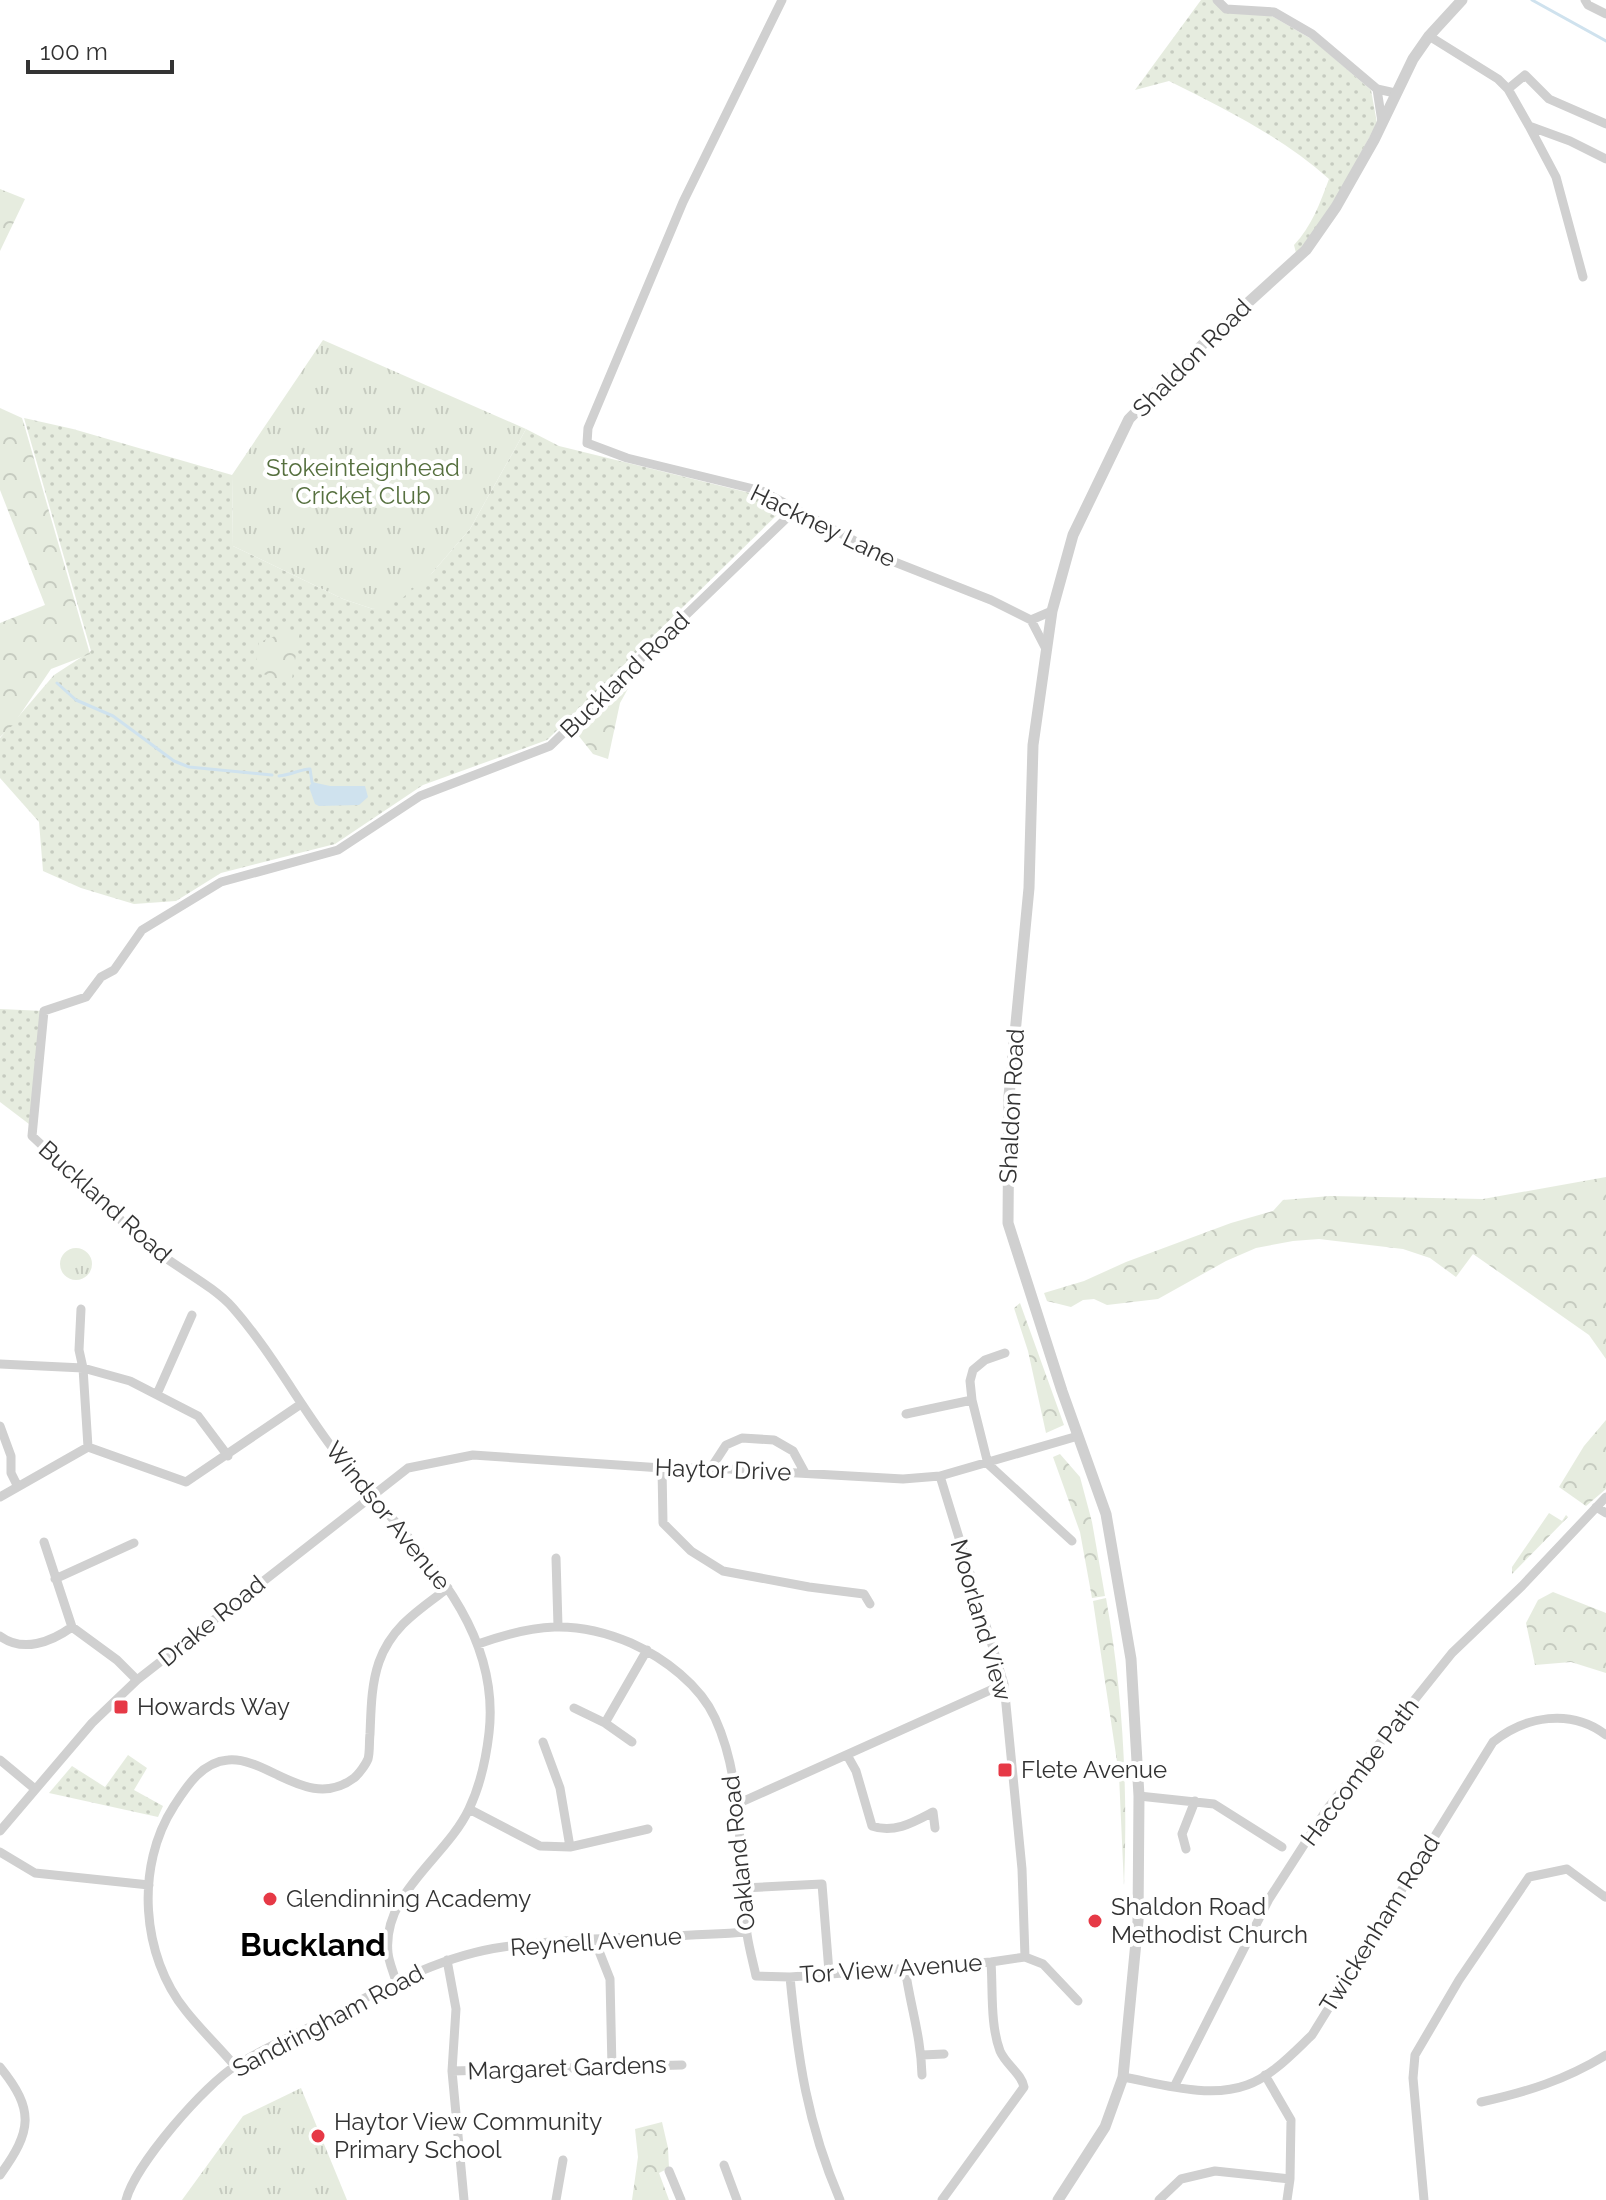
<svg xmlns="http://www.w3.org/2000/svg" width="1606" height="2200" viewBox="0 0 1606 2200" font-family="Raleway,sans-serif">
  <defs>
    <pattern id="grass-dots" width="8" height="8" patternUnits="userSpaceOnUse" patternTransform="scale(2)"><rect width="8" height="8" fill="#e6ecdf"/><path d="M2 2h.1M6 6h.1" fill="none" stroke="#c6cbc0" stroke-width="1.8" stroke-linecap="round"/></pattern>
    <pattern id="forest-crowns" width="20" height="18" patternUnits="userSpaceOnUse" patternTransform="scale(2)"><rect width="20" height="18" fill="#e6ecdf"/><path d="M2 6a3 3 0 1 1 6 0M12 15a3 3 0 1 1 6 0" fill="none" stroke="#c6cbc0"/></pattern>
    <pattern id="park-tufts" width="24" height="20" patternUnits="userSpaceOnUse" patternTransform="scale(2)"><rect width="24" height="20" fill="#e6ecdf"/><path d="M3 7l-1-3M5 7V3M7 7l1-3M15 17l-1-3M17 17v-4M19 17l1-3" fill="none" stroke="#c6cbc0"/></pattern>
  </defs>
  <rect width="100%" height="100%" fill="#fff"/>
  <path fill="url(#grass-dots)" d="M 1201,0 L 1214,0 L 1225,10 L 1272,16 L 1313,40 L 1371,90 L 1377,123 L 1332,206 L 1304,246 L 1296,253 L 1294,245 C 1312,226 1320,203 1329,179 C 1282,137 1225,109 1169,81 L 1135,90 Z
    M 24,418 L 73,429 L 232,475 L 233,546 L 343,599 L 373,609 L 432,573 L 470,529 L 526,429 L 559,446 L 754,494 L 780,512 L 547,740 L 423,785 L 335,844 L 221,873 L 176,901 L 134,904 L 81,888 L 43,871 L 39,822 L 0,778 L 0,738 L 54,675 L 91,651 Z
    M 0,1009 L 44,1011 L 29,1124 L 0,1102 Z
    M 128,1755 L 147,1768 L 134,1790 L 163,1806 L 158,1817 L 49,1793 L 72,1766 L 105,1787 Z"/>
  <path fill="url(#forest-crowns)" d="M 0,189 L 25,199 L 0,251 Z
    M 0,408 L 22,418 L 24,424 L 90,654 L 51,669 L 13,725 L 0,737 L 0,623 L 45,605 L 0,490 Z
    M 292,630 L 300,631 L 291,684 L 255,671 L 259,642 Z
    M 630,685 L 620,703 L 608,759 L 593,754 L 578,735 Z
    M 1606,1177 L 1606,1359 L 1589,1335 L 1473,1254 L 1456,1277 L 1430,1258 L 1403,1249 L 1319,1239 L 1293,1241 L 1256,1248 L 1226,1261 L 1158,1299 L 1107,1305 L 1094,1299 L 1083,1300 L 1071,1307 L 1047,1301 L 1044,1293 L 1084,1281 L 1126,1262 L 1231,1223 L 1273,1211 L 1283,1200 L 1330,1196 L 1483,1199 Z
    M 1020,1303 L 1064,1425 L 1046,1433 L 1028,1351 L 1014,1308 Z
    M 1606,1420 L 1606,1489 L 1586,1506 L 1559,1487 L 1584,1446 Z
    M 1060,1454 L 1080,1477 L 1092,1522 L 1105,1596 L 1092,1598 L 1080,1532 L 1053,1457 Z
    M 1549,1513 L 1562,1521 L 1566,1515 L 1568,1517 L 1512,1574 L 1512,1567 Z
    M 1553,1592 L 1606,1613 L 1606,1673 L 1571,1662 L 1535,1665 L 1526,1623 L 1538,1600 Z
    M 1106,1598 C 1123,1692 1128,1790 1124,1886 L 1119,1775 L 1093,1601 Z
    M 662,2122 L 668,2148 L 669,2168 L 659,2173 L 669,2200 L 632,2200 L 638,2157 L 635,2129 Z"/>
  <path fill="url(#park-tufts)" d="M 323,340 L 526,429 L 470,529 L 432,573 L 400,600 L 373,609 L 343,599 L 233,546 L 232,475 Z
    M60 1264a16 16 0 1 1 32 0a16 16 0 1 1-32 0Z
    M 301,2088 L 347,2200 L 182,2200 L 243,2116 Z"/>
  <path fill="#cfe2ee" d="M 312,782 L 330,786 L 365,786 L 368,797 L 359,805 L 319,806 L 315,804 L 309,787 Z"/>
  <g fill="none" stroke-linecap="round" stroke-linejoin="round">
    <path stroke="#cfe2ee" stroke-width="3" d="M 1532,0 L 1606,41
      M 57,683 L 76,700 L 113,716 L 174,761 L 189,767 L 272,775
      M 279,776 C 291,775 304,768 310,769 L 312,782"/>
    <path stroke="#d0d0d0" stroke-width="9" d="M 782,0 L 683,202 L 588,428 L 587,443 L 627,458 L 762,491 L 892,561 L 991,600 L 1031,620 L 1052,611
      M 1217,0 L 1226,9 L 1274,12 L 1312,34 L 1377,89 L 1395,93
      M 1585,0 L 1588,5 L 1606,14
      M 1429,36 L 1498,79 L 1508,89 L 1529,126 L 1570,141 L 1606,159
      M 1377,89 L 1382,122
      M 1508,89 L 1525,75 L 1549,99 L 1606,124
      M 1529,126 L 1556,177 L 1583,277
      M 1031,620 L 1046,649
      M 81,1309 L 79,1350 L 83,1368 L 88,1447
      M 1005,1353 L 985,1360 L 973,1370 L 970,1381 L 972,1400 L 988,1464 L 1072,1541
      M 0,1364 L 83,1368 L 130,1381 L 198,1416 L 228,1456
      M 157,1394 L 192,1315
      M 906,1414 L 972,1400
      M 0,1426 L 11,1456 L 11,1473 L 18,1487
      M 662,1468 L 663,1523 L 691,1551 L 723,1571 L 809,1587 L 864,1594 L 870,1604
      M 711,1468 L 726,1445 L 742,1438 L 774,1440 L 793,1451 L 805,1473
      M 940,1476 L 1004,1684 L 1022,1869 L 1025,1957
      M 0,1497 L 88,1447 L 186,1482 L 301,1404
      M 1596,1507 L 1606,1513
      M 44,1542 L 72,1627
      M 556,1558 L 558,1626
      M 55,1579 L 134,1543
      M 0,1636 C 23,1653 51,1642 72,1627 L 117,1660 L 137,1680
      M 478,1644 C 534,1624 575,1619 631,1643 C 664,1658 700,1685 715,1718 C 745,1783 738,1865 747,1934 C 749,1948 753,1962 756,1976 L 790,1977 L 991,1962 L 1025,1957 L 1043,1964 L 1078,2001
      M 574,1708 L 605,1723 L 632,1742
      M 605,1723 L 647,1650
      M 543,1742 L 560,1788 L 570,1847
      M 847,1755 L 856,1771 L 872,1826 C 894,1834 914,1822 933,1812 L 935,1828
      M 0,1760 L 35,1789
      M 1139,1796 L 1214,1804 L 1282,1847
      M 737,1804 L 1004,1684
      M 469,1809 L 540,1846 L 570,1847 L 648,1829
      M 0,1831 L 92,1723 L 137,1680 L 408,1468 L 473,1455 L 662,1468 L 711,1468 L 903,1479 L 940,1476 L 1078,1436
      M 1186,1849 L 1182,1834 L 1195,1801
      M 0,1852 L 35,1873 L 149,1885
      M 743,1888 L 822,1884 L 829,1972
      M 595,1941 L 610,1979 L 612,2068
      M 447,1960 L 456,2009 L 452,2071 L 464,2200
      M 905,1968 C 910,2005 921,2036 922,2075
      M 790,1977 C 798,2060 807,2123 840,2200
      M 396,1982 C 394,1973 389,1963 388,1953 C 382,1893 446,1858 469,1809 C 480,1786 486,1759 489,1733 C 503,1613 396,1532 331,1446 C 298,1402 270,1350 233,1308 C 214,1286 175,1267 151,1247 C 110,1212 72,1173 32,1136 L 44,1011 L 86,997 L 101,977 L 114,970 L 142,930 L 221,882 L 338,850 L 420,796 L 550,746 L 795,510
      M 922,2055 L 944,2054
      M 235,2066 C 219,2047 201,2030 186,2011 C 141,1956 135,1866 174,1806 C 187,1786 202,1762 228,1760 C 267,1756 309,1812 354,1778 C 359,1774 366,1764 368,1759 C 370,1752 369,1742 370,1734 C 371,1711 371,1685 379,1662 C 392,1626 419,1610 448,1588
      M 0,2067 C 35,2110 32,2131 0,2175
      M 452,2071 L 682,2065
      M 1265,2075 L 1291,2120 L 1290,2179 L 1287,2200
      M 1123,2077 C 1162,2084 1209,2099 1247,2085 C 1272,2076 1293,2053 1312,2035 L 1493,1742 C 1525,1716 1571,1708 1606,1735
      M 1174,2087 L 1269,1899 L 1327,1809 L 1452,1653 L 1522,1586 L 1606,1497
      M 1481,2102 C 1527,2092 1565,2080 1606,2055
      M 724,2165 L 737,2200
      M 669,2171 L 681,2200
      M 126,2200 C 135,2165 205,2084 237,2065 C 262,2049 291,2037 318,2023 C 377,1992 437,1956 503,1947 C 584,1936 666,1938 747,1932
      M 556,2200 L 563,2160
      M 942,2200 L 1024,2087 C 1022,2074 1006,2065 1000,2051 C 990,2024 993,1990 991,1962
      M 1159,2200 L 1181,2179 L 1215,2171 L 1290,2179
      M 1424,2200 L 1413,2078 L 1415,2055 L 1459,1980 L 1529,1877 L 1567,1869 L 1605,1897 L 1606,1896"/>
    <path stroke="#d0d0d0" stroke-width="11" d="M 1058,2200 L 1105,2127 L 1123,2077 L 1138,1921 L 1139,1796 L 1131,1659 L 1106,1514 L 1062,1391 L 1008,1223 L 1009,1096 L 1029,888 L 1033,745 L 1052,611 L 1073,535 L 1129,419 L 1208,339 L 1306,250 L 1336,207 L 1374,140 L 1413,59 L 1429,36 L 1462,0"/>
  </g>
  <g fill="#e63946" stroke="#fff" stroke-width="3">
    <rect x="113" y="1699" width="16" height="16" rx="4"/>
    <rect x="997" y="1762" width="16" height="16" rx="4"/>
    <circle cx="270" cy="1899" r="8"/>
    <circle cx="1095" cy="1921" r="8"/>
    <circle cx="318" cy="2136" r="8"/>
  </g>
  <g text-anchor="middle" stroke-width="8" stroke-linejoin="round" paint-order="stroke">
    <g font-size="24" fill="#333" stroke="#fff">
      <text transform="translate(1192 358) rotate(-45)" y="8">Shaldon Road</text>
      <text transform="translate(823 526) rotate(26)" y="8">Hackney Lane</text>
      <text transform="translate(625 675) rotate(-44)" y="8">Buckland Road</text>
      <text transform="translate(1012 1106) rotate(-87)" y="8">Shaldon Road</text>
      <text transform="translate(105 1202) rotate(42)" y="8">Buckland Road</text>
      <text transform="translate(723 1470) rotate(2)" y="8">Haytor Drive</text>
      <text transform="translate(388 1516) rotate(51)" y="8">Windsor Avenue</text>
      <text transform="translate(981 1620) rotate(74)" y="8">Moorland View</text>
      <text transform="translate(212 1621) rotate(-39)" y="8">Drake Road</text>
      <text transform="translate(1360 1772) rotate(-53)" y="8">Haccombe Path</text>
      <text transform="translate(739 1853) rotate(-96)" y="8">Oakland Road</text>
      <text transform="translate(1380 1924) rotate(-58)" y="8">Twickenham Road</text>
      <text transform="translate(596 1942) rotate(-4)" y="8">Reynell Avenue</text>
      <text transform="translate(891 1969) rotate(-4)" y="8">Tor View Avenue</text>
      <text transform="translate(328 2021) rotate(-28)" y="8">Sandringham Road</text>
      <text transform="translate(567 2068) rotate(-2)" y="8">Margaret Gardens</text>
    </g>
    <g font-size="24" fill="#56703f" stroke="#fff">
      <text x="363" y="476">Stokeinteignhead<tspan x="363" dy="28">Cricket Club</tspan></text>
    </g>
    <g font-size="24" fill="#333" stroke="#fff" text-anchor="start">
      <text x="137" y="1715">Howards Way</text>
      <text x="1021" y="1778">Flete Avenue</text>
      <text x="286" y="1907">Glendinning Academy</text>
      <text x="1111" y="1915">Shaldon Road<tspan x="1111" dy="28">Methodist Church</tspan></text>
      <text x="334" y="2130">Haytor View Community<tspan x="334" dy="28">Primary School</tspan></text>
    </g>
    <g font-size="32" font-weight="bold" fill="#000" stroke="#fff">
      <text x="313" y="1956">Buckland</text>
    </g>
  </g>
  <path d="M28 60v12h144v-12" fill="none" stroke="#333333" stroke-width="4"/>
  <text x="40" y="60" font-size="24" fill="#333333" stroke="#ffffff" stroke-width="6" paint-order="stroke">100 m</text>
</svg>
